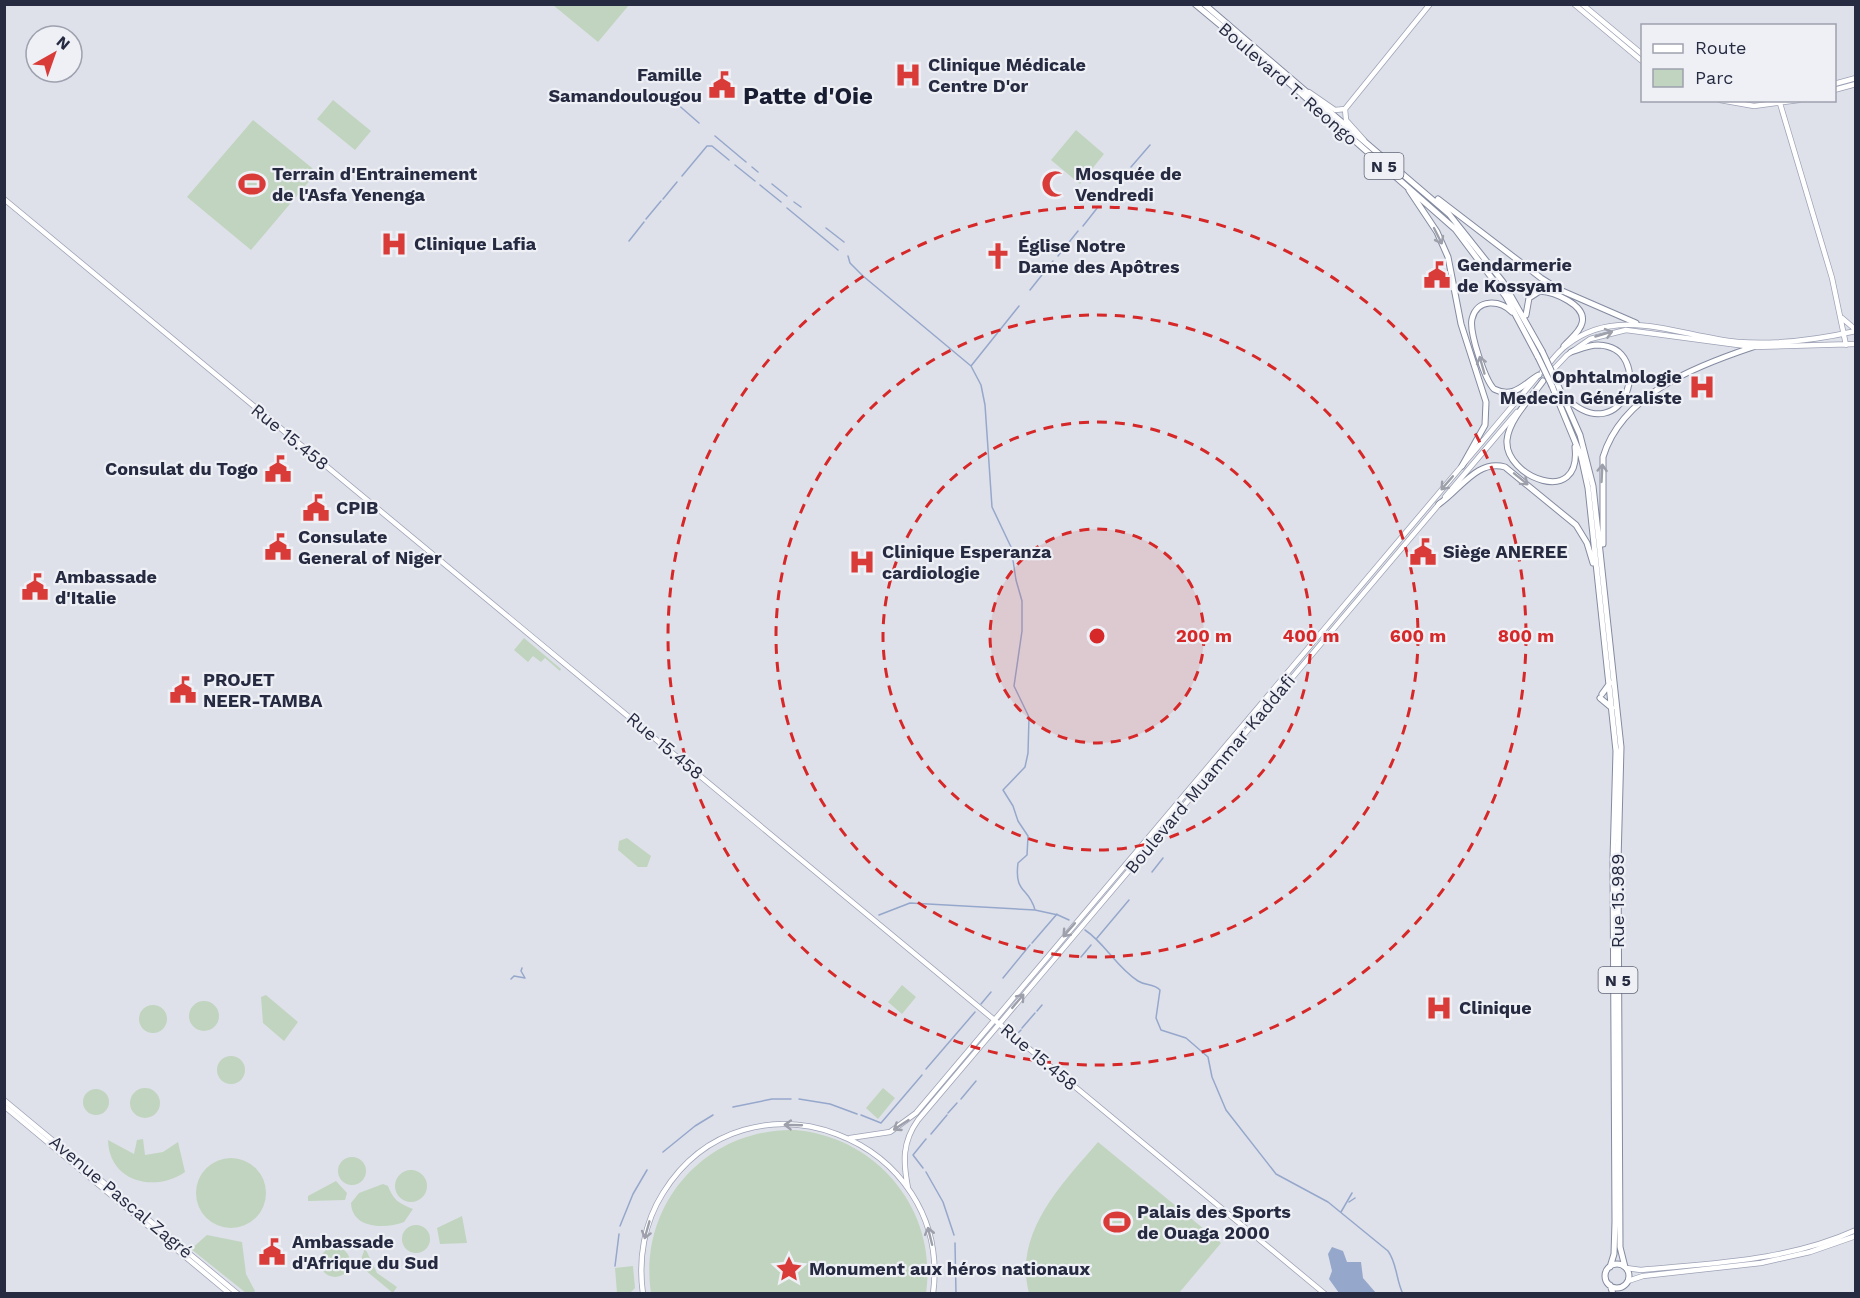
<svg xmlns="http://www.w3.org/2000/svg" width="1860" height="1298" viewBox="0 0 1860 1298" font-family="'Work Sans',sans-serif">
  <rect width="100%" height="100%" fill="#dee1e9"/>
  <path fill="#c0d4bf" d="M 553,5 L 629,5 L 598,42 Z
    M 333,100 L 371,131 L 355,150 L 317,119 Z
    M 253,120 L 317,172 L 251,250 L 187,197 Z
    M 1076,130 L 1104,154 L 1080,184 L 1051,160 Z
    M 524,638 L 561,669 L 560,671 L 545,658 L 541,662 L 533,656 L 528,662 L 514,650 Z
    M 627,838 L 651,856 L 647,867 L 638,867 L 618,850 L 619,841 Z
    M 902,985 L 916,997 L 902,1014 L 888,1002 Z
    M 266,995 L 298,1022 L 284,1041 L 263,1023 L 261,997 Z
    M189 1016a15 15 0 1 1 30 0a15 15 0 1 1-30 0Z
    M139 1019a14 14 0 1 1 28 0a14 14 0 1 1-28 0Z
    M217 1070a14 14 0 1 1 28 0a14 14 0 1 1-28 0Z
    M 883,1088 L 895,1098 L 878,1119 L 866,1108 Z
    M130 1103a15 15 0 1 1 30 0a15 15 0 1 1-30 0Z
    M83 1102a13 13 0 1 1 26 0a13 13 0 1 1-26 0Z
    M 795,1130 C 878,1137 938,1211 926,1293 L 651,1293 C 638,1205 705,1128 795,1130 Z
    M 143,1139 L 145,1155 L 163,1152 L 178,1142 L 185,1172 C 155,1193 109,1182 108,1140 L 134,1154 L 137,1140 Z
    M 1098,1142 L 1221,1243 L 1179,1293 L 1029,1293 C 1013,1233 1062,1184 1098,1142 Z
    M338 1171a14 14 0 1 1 28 0a14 14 0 1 1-28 0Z
    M196 1193a35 35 0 1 1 70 0a35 35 0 1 1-70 0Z
    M395 1186a16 16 0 1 1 32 0a16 16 0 1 1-32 0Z
    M 336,1181 L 347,1193 L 345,1200 L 308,1201 L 308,1196 Z
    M 383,1184 L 388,1186 C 394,1201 399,1203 413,1209 L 404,1222 C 385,1229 352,1229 351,1203 L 359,1193 Z
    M 462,1216 L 467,1243 L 440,1244 L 437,1228 Z
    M402 1239a14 14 0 1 1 28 0a14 14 0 1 1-28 0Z
    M 207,1235 L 242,1242 L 246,1274 L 255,1291 L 253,1293 L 246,1293 L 191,1249 Z
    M320 1262a15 15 0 1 1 30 0a15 15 0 1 1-30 0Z
    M 365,1248 L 377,1273 L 397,1287 L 393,1293 L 359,1265 Z
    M 633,1266 L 635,1288 L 631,1292 L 617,1293 L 615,1268 Z"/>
  <path fill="#96a7cc" d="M 1332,1247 L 1343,1251 L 1347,1262 L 1361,1262 L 1363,1278 L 1376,1293 L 1339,1293 L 1329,1279 L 1332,1271 L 1328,1254 Z"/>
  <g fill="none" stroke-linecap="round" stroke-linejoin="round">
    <path stroke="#96a7cc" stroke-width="1.5" d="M 675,102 L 699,123
      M 715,136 L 746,162
      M 735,165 L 755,181
      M 752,167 L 758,172
      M 1131,167 L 1150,145
      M 682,176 L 707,146 L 712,146 L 729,160
      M 1122,178 L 1126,174
      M 772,184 L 787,196
      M 760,185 L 781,202
      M 663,199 L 677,182
      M 1104,200 L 1107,196
      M 794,202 L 801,207
      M 787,208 L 838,250
      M 646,219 L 661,201
      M 1083,226 L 1098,207
      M 826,228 L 844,242
      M 629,241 L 644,222
      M 848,256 L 850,263 L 863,276 L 971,366 L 981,385 L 985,405 L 992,507 L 1011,547 L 1016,580 L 1022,601 L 1022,631 L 1014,686 L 1029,717 L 1028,753 L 1025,767 L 1003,790 L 1013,806 L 1018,821 L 1028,836 L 1027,855 L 1018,863 C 1014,894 1029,887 1035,910
      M 1058,256 L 1078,231
      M 1030,290 L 1053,261
      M 971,366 L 1019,306
      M 1152,872 L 1163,858
      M 879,915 L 910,903 L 1035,910 L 1058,915 L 1069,920
      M 1085,930 C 1105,943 1116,967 1138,981 C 1146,986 1153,983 1160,990 L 1156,1018 L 1161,1030 L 1186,1038 L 1208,1057 L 1212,1077 L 1226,1110 L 1276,1174 L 1328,1202 L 1388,1251 C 1397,1263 1396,1280 1403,1294
      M 1097,938 L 1129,900
      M 1032,943 L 1057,914
      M 1081,957 L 1091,945
      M 1003,978 L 1030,945
      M 511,979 L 514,976 L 525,978 L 521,971 L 522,968
      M 981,1004 L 991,992
      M 1037,1011 L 1042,1005
      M 1022,1028 L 1035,1013
      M 1016,1035 L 1021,1030
      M 926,1069 L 975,1012
      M 799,1099 L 830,1104 L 857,1114
      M 961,1099 L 976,1081
      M 733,1107 L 772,1099 L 791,1099
      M 948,1113 L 957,1103
      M 861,1115 L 881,1123 L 922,1075
      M 931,1134 L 947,1115
      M 663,1152 L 695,1126 L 713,1115
      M 923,1168 L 913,1155 L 926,1139
      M 926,1172 L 943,1202 L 954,1235
      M 1349,1202 L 1355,1198
      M 1341,1212 L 1352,1193
      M 620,1226 L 633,1194 L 647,1170
      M 955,1243 L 956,1294
      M 615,1266 L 619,1234"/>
    <defs>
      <path id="major" d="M 1574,4 L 1642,61
        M 1582,4 L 1642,54
        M 1834,84 L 1856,78
        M 1834,90 L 1856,84
        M 1309,92 L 1335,110 L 1345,109
        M 1720,100 L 1754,106 L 1799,100
        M 1779,100 L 1832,278 L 1846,345
        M 1345,109 L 1430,4
        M 1345,109 L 1346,120 L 1364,140
        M 4,199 L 1325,1294
        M 1842,318 L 1856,330
        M 1542,372 C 1550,363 1557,352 1567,345 C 1618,304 1681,337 1738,342 C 1778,345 1816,340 1856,331
        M 1550,373 L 1567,355 L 1590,339 L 1626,330 L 1753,347 L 1856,344
        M 1445,497 L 1517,412
        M 4,1100 L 238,1294
        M 4,1106 L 230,1294
        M 850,1138 L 890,1132 L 916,1113 L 1536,378
        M 908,1188 C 903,1162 902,1142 918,1120 L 1440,503
        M 1626,1268 L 1641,1270 C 1713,1263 1788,1261 1856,1230
        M 1628,1281 L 1643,1276 L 1761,1263 L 1810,1252 L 1856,1236
        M 643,1294 C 638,1259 644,1223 663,1193 C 747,1058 954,1138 933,1294"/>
      <path id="highway" d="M 1195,4 L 1279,74 L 1455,229 L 1506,297 L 1538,357
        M 1204,4 L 1449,214 L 1503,282 L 1542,351
        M 1409,190 L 1437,232 L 1448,257 L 1461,324 L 1486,402 L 1485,425 L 1462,466
        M 1438,199 L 1541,278 L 1560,290 L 1636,323
        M 1512,312 C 1500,300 1477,298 1472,319 C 1469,332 1485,380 1494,389 C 1514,399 1523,384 1539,375
        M 1526,315 L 1529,298 L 1540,291 C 1554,292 1587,305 1582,323 C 1580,332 1570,339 1564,346
        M 1543,381 C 1531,398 1509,419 1507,440 C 1504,477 1582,508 1575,447
        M 1556,381 L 1580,435 L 1593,486 L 1621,747 L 1618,862 L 1620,1247 L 1625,1267
        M 1552,386 L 1581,456 L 1588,488 L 1616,751 L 1613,860 L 1615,1222 L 1614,1254 L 1610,1267
        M 1566,398 C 1625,453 1657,347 1598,345 C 1589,345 1580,349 1571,352
        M 1439,504 C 1460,490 1477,459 1505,467 L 1576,525 L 1587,543 L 1593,563
        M 1603,544 L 1603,457 C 1622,394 1696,366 1753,347
        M 1602,694 L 1610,683
        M 1600,698 L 1612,708
        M1605 1276a12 12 0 1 1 24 0a12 12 0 1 1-24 0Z
        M 1610,1285 L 1613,1294"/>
    </defs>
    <use href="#major" stroke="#9da2b6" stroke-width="6"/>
    <use href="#highway" stroke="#848ba1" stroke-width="7"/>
    <use href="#major" stroke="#fff" stroke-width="4.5"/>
    <use href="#highway" stroke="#fff" stroke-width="5"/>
    <defs>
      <path id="highway-bridge" d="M 1542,351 L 1556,381
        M 1538,357 L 1552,386"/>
    </defs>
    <use href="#highway-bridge" stroke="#848ba1" stroke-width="7" stroke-linecap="butt"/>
    <use href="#highway-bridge" stroke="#fff" stroke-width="5"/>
  </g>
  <defs><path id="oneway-shaft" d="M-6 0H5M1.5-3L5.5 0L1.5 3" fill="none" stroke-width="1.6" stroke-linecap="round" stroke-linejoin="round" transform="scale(1.5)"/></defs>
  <g stroke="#9da0aa">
    <use href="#oneway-shaft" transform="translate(1438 236) rotate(63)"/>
    <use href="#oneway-shaft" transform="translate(1604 334) rotate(-16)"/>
    <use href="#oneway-shaft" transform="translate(1482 365) rotate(-106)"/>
    <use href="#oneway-shaft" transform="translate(1602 473) rotate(-87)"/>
    <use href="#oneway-shaft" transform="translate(1521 479) rotate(39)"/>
    <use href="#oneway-shaft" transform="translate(1447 483) rotate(131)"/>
    <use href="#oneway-shaft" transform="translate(1069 930) rotate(131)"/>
    <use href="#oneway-shaft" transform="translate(1018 1001) rotate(-50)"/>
    <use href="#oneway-shaft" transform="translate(793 1125) rotate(-178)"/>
    <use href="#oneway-shaft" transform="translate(901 1125) rotate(147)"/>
    <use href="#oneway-shaft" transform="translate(647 1230) rotate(106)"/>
    <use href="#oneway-shaft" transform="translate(930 1236) rotate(-104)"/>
  </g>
  <circle cx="1097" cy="636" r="107" fill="#d62828" fill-opacity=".12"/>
  <g fill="none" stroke="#d62828" stroke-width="3" stroke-dasharray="10 8">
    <circle cx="1097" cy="636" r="107"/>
    <circle cx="1097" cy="636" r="214"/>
    <circle cx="1097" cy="636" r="321"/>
    <circle cx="1097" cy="636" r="429"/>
  </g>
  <defs>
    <symbol id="hospital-bare" viewBox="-9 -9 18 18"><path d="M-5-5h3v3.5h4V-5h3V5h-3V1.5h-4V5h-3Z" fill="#d93b38" stroke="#eef0f6" stroke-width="2.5" paint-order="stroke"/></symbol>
    <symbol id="civic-bare" viewBox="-9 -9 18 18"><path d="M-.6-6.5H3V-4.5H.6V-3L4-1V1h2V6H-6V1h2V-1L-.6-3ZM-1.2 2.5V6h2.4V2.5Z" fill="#d93b38" stroke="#eef0f6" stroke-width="2.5" paint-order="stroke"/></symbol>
    <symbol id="stadium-bare" viewBox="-9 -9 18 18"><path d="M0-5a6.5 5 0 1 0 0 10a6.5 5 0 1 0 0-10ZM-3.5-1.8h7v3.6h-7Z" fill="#d93b38" stroke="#eef0f6" stroke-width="2.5" paint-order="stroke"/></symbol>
    <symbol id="mosque-bare" viewBox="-9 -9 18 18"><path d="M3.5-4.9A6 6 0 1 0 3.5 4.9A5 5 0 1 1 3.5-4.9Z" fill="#d93b38" stroke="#eef0f6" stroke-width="2.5" paint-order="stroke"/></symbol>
    <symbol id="church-bare" viewBox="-9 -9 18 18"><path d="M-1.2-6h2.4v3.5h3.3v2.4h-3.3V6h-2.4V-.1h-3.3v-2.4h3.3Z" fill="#d93b38" stroke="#eef0f6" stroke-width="2.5" paint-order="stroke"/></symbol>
    <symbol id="sight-bare" viewBox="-9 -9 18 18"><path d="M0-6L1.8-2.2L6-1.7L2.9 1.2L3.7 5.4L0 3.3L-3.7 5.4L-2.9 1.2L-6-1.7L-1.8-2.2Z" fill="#d93b38" stroke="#eef0f6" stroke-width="2.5" paint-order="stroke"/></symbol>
  </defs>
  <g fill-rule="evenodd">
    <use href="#hospital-bare" x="889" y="56" width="38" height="38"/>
    <use href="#civic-bare" x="703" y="66" width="38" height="38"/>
    <use href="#stadium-bare" x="233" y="165" width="38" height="38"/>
    <use href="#mosque-bare" x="1036" y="165" width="38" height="38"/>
    <use href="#hospital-bare" x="375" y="225" width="38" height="38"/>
    <use href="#church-bare" x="979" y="237" width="38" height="38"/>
    <use href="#civic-bare" x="1418" y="256" width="38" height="38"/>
    <use href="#hospital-bare" x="1683" y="368" width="38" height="38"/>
    <use href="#civic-bare" x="259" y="450" width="38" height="38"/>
    <use href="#civic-bare" x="297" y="489" width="38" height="38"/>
    <use href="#civic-bare" x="259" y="528" width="38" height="38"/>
    <use href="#civic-bare" x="1404" y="533" width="38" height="38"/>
    <use href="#hospital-bare" x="843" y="543" width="38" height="38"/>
    <use href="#civic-bare" x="16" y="568" width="38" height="38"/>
    <use href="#civic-bare" x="164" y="671" width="38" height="38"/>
    <use href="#hospital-bare" x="1420" y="989" width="38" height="38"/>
    <use href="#stadium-bare" x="1098" y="1203" width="38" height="38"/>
    <use href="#civic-bare" x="253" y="1233" width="38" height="38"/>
    <use href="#sight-bare" x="770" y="1250" width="38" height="38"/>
  </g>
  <g text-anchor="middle" stroke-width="4.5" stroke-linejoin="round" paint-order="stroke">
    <g fill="#eef0f6" stroke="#626677" stroke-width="1.5">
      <rect x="1364.5" y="153" width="39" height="26" rx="4.5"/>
      <rect x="1598.5" y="967" width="39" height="26" rx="4.5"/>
    </g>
    <g font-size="16" font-weight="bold" fill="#262b41">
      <text x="1384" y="172">N 5</text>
      <text x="1618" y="986">N 5</text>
    </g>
    <g font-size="18" font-weight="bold" fill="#262b41" stroke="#eef0f6" text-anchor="start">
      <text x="928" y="71">Clinique Médicale<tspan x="928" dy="21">Centre D'or</tspan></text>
      <text x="702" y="81" text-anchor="end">Famille<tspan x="702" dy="21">Samandoulougou</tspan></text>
      <text x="272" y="180">Terrain d'Entrainement<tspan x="272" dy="21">de l'Asfa Yenenga</tspan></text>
      <text x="1075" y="180">Mosquée de<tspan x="1075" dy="21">Vendredi</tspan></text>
      <text x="414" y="250">Clinique Lafia</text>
      <text x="1018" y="252">Église Notre<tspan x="1018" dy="21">Dame des Apôtres</tspan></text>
      <text x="1457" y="271">Gendarmerie<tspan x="1457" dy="21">de Kossyam</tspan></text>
      <text x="1682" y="383" text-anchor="end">Ophtalmologie<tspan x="1682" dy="21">Medecin Généraliste</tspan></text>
      <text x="258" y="475" text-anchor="end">Consulat du Togo</text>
      <text x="336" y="514">CPIB</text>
      <text x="298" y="543">Consulate<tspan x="298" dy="21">General of Niger</tspan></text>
      <text x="882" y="558">Clinique Esperanza<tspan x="882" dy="21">cardiologie</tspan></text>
      <text x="1443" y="558">Siège ANEREE</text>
      <text x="55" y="583">Ambassade<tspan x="55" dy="21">d'Italie</tspan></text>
      <text x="203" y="686">PROJET<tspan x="203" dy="21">NEER-TAMBA</tspan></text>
      <text x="1459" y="1014">Clinique</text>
      <text x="1137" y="1218">Palais des Sports<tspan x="1137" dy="21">de Ouaga 2000</tspan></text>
      <text x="292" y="1248">Ambassade<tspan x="292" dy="21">d'Afrique du Sud</tspan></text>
      <text x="809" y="1275">Monument aux héros nationaux</text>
    </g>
    <g font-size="18" fill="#262b41" stroke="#eef0f6">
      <text transform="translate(1288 84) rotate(41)" y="6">Boulevard T. Reongo</text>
      <text transform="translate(290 437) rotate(39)" y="6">Rue 15.458</text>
      <text transform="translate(665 746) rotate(40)" y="6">Rue 15.458</text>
      <text transform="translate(1210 774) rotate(-50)" y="6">Boulevard Muammar Kaddafi</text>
      <text transform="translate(1618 901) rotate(-90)" y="6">Rue 15.989</text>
      <text transform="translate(1039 1057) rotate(40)" y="6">Rue 15.458</text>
      <text transform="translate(121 1197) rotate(40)" y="6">Avenue Pascal Zagré</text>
    </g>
    <g font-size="24" font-weight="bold" fill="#181d32" stroke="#eef0f6">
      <text x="808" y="104">Patte d'Oie</text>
    </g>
  </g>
  <circle cx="1097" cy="636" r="9" fill="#d62828" stroke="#eef0f6" stroke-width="3"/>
  <g font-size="18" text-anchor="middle" font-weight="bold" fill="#d62828" stroke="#eef0f6" stroke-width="4.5" stroke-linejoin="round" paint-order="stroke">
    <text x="1204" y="642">200 m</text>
    <text x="1311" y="642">400 m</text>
    <text x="1418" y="642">600 m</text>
    <text x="1526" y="642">800 m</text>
  </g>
  <rect width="1860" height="1298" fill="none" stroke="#262b41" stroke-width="12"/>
  <rect x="1641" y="24" width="195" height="78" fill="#eef0f6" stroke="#9ea1ae" stroke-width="1.5"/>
  <rect x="1653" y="44" width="30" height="9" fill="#ffffff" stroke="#9ea1ae" stroke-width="1.5"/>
  <text x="1695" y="54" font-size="18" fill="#262b41">Route</text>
  <rect x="1653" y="69" width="30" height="18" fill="#c0d4bf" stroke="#9ea1ae" stroke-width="1.5"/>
  <text x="1695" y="84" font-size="18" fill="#262b41">Parc</text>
  <g transform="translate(54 54) rotate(40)"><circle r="28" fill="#eef0f6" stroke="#9ea1ae" stroke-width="1.5"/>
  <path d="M0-4.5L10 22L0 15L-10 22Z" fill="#d93b38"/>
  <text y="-9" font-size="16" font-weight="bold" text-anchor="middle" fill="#262b41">N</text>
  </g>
</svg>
